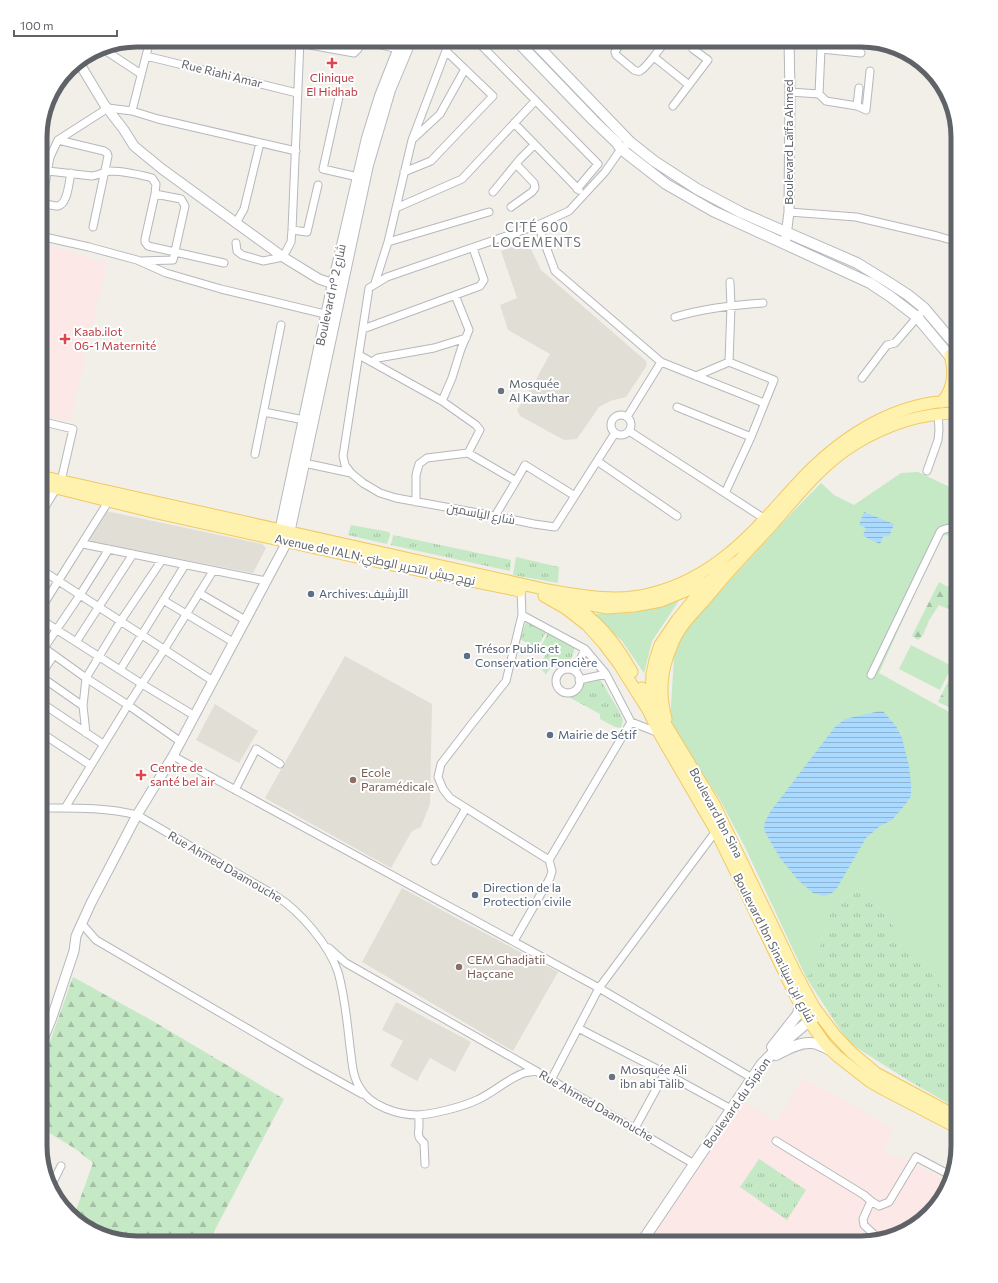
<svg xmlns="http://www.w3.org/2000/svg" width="998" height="1283" viewBox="0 0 998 1283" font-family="Commissioner,Cairo,sans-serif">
  <defs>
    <pattern id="grass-tufts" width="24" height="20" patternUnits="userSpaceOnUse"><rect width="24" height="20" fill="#c5e8c5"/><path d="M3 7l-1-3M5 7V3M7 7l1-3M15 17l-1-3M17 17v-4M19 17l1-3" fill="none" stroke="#a3c0a4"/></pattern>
    <pattern id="forest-firs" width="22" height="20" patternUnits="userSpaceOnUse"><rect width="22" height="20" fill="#c5e8c5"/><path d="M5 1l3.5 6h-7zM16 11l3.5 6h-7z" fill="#a3c0a4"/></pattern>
    <pattern id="water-rules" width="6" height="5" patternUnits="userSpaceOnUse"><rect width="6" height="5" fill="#aadaff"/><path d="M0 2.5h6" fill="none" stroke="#8eb4d2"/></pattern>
  </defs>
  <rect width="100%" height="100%" fill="#f1efe8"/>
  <path fill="#e1ded6" d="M 304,40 L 356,40 L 354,51 L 303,42 Z
    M 520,244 L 531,249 L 541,270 L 646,361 L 647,365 L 626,397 L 610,401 L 599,407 L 577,439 L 564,440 L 520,416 L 517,410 L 533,385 L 550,354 L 508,330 L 500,305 L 517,298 L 501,251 Z
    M 106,511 L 262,544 L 266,548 L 253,573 L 87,541 Z
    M 345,656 L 432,704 L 430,804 L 421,827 L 412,831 L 391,868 L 265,798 Z
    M 215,704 L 258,731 L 239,763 L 196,740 Z
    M 402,888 L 458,919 L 558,972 L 513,1051 L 362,962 Z
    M 396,1002 L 471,1042 L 455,1072 L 430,1058 L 417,1081 L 390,1066 L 403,1041 L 382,1030 Z"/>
  <path fill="#fce8e6" d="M 40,242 L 107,263 L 70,422 L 40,415 Z
    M 803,1078 L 858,1108 L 892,1129 L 884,1152 L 906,1160 L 929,1171 L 948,1182 L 945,1194 L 915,1227 L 861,1243 L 648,1243 L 742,1100 L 776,1122 Z"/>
  <path fill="url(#grass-tufts)" d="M 351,525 L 389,532 L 390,535 L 387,544 L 348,535 Z
    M 393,535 L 511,560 L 510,571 L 391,545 Z
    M 516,557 L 559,567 L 558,583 L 513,575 Z
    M 526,622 L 546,632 L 537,648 L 520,639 Z
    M 548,633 L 575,648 L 571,659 L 559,661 L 552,666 L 546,674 L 539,667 L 546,654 L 539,650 Z
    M 600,679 L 619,711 L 623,720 L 621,728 L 615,727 L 600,719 L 600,714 L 565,695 L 579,692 L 584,684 Z
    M 863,888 L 952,999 L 958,995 L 958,1109 L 906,1079 L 848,1042 L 806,977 L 812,972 L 830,913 L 836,904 Z
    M 759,1159 L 806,1190 L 787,1220 L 740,1187 Z"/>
  <path fill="url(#forest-firs)" d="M 958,576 L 958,611 L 948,609 L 939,605 L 928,622 L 923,635 L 918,640 L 912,636 L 939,582 L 948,587 Z
    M 955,667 L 958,668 L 958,711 L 938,702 Z
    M 73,977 L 151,1020 L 284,1099 L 208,1243 L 137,1243 L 89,1230 L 74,1216 L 93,1163 L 77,1150 L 43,1129 L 40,1129 L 40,1070 Z"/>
  <path fill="#c5e8c5" d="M 918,472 L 958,491 L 958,533 L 956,536 L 941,535 L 879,673 L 958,717 L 958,995 L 952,1000 L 863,888 L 836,904 L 830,913 L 812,973 L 806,977 L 744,845 L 720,800 L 670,722 L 675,641 L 786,519 L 821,483 L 834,495 L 854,505 L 901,473 Z
    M 680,599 L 652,641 L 644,673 L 622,641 L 593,614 L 632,613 Z
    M 911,645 L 952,666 L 940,690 L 899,669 Z"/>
  <path fill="url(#water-rules)" d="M 864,512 L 894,524 L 889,537 L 884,535 L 880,544 L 863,536 L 866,528 L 859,525 Z
    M 880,711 L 883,711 L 896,726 L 902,738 L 909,766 L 911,784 L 911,796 L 905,805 L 892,820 L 880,826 L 866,838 L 837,888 L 832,893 L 824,896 L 813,893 L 798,880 L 780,858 L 766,834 L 764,829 L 765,822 L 770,812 L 835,727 L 845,719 Z"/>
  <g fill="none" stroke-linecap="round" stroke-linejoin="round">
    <defs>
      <path id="minor" d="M 362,40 L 397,49
        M 476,40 L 598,164 L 577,189
        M 299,43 L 354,53 L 358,49 L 360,40
        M 620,44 L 615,52 L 616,55 L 634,70 C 636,71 638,72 640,71 C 646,68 662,46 666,40
        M 100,47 L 141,74
        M 146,56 L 297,93
        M 654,57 L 689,85 L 708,60 L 693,49
        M 790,92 L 819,94 L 821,49 L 861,53
        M 819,94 L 826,101 L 857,106 L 866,110 L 870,71
        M 339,97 L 323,169 L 358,177
        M 673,106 L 689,85
        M 857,106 L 859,88
        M 132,111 L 150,40
        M 514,123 L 579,190
        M 413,139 L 440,114 L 465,69
        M 58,140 L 104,151 L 107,153 L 108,156 L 93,227
        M 48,171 L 92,176 C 99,175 104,172 110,171 C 121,171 142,175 152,178 L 156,184 L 155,194 L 145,239 L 145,242 L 148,246 L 224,263
        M 404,172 L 431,161 L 493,96 L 446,51
        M 493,192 L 520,159 L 534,145
        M 42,203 C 47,204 53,206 58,206 C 68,204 69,181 71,173
        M 511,207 L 532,192 L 535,188 L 534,183 L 516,164
        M 396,208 L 462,179 L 535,101
        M 40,211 L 50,157 L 58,140 L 108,108 L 132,111 L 158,119 L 296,151
        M 789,212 L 856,217 L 937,236 L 958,242
        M 236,223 L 244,209 L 260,143
        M 538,225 L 555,271 L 661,362 L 764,403
        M 292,230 L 307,232 L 318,185
        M 40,236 L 89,247 L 137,260 L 166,273 L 221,289 L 329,315
        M 388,242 L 489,212
        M 236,243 L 237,251 L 242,255 L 263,261 L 283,257 L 291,242 L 292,230 L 300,40
        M 141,261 L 173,260 L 185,206 L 181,199 L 155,194
        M 375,283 L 388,242 L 412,140 L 450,40
        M 675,317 C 705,308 733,305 763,303
        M 363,329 L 480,286 L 484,280 L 473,248
        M 359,355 L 442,401 L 476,425 L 480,430 L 468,453 L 516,481 L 495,516
        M 372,362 L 378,358 L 434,348 L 466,338
        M 696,376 L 729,362 L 731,306 L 730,282
        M 862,378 L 887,345 L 895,343 L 920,314
        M 442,401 L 452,378 L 461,349 L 469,330 L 455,295
        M 677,407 L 751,437
        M 264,412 L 304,420
        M611 425a10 10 0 1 1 20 0a10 10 0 1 1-20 0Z
        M 627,417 L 661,362
        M 629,431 L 765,519
        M 255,454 L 281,325
        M 597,461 L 677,516
        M 304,463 L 351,473 L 363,483 L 380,493 L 396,498 L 495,516 L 534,524 L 555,527 L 615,433
        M 927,471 L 938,440 L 939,430 L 938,414
        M 351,473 L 345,465 L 343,456 L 369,288 L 387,277 L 538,225 L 569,211 L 605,172 L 621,149 L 630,142
        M 516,481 L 525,465 L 575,496
        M 725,493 L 751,437 L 774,380 L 729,362
        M 416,502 L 416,475 L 419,464 L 427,458 L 468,453
        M 40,515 L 61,481 L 73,429 L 40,421
        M 83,544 L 266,581
        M 40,569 L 213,681
        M 199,593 L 245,620
        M 163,600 L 233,642
        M 40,610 L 108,502
        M 522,615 L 585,649 L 606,674 L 631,722 L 659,733
        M 40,619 L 142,684 L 195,716
        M 76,642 L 133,554
        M 40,645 L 86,678 L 128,705 L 181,742
        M 44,648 L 80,595 L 109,549
        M556 681a12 12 0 1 1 24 0a12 12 0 1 1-24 0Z
        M 120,670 L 185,565
        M 575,671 L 585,649
        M 871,675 L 940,532 L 942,530 L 952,527 L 958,514
        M 40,676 L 83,706
        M 40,676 L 54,655
        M 579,680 L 606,674
        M 40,702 L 103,744
        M 40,732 L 90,765
        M 86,733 L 83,706 L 86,678 L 120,622 L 162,560
        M 173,756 L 599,988 L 752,1078
        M 235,790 L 256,749 L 280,764
        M 40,808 C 72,808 106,807 137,815 L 276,896 C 300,911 329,945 338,972 C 345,996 347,1022 350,1047 C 352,1060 352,1076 360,1088 C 370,1106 398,1115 418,1115 C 434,1114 462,1107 477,1100 C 493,1093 507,1079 524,1073 C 527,1072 532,1072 536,1071 L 694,1164
        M 65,808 L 128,705 L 164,650 L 213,571
        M 549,860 L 631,722
        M 435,861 L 466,808
        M 82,924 L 96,940 L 308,1064 L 362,1094
        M 514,941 L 550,878 L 552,871 L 549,860 L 450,798 L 443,789 L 438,777 L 441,764 L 471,725 L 506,681 L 522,615 L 521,591
        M 329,948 L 346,963 L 536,1071
        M 40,1016 L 51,1020
        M 578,1028 L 665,1073 L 731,1109
        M 551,1080 L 599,988 L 716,831
        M 418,1115 C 419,1118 419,1122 419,1125 C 419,1135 416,1135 424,1143 L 425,1164
        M 635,1128 L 665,1073
        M 776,1141 L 864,1195 L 871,1201
        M 52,1184 L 61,1166
        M 64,1207 L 67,1208
        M 878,1238 L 864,1225 L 863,1219 L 871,1201 L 879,1206 L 889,1202 L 916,1157 L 950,1175"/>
      <path id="tertiary" d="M 78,61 L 104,104 L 124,130 L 134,146 L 162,169 L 283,257 L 319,279 L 339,286
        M 785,244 L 789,212 L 790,92 L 789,40
        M 40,1047 L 51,1020 L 74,951 L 76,936 L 91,903 L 137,815 L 173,756 L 287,542"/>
      <path id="secondary" d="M 516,40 L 594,121 L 617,143 L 621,149 L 666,184 L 713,211 L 870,283 L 891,297 L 917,317 L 958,366
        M 532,40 L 630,142 L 654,161 L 697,189 L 742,213 L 857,263 L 888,282 L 908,295 L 924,308 L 958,348
        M 279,536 L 330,297 L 367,138 L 380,96 L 402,40
        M 288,538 L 368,165 L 390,90 L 411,40
        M 772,1047 L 798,1014 L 800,1004
        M 776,1055 C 786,1050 799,1042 811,1043 C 818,1043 826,1048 832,1051
        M 641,1243 L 761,1065 C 779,1046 798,1029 819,1014"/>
      <path id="primary" d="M 942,402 C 954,388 955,372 950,355
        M 40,476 L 548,590 C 582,596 619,603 653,593 C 680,586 706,572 728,554 C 757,531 780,501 806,474 C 846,434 899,400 958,401
        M 40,484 L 157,513 L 397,566 L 520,591
        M 544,596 L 565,608 L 587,625 L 604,644 L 619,664 L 648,710 L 659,733 L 716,831 L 802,1009 L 809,1021 L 826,1045 L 837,1056 L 869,1081 L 879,1087 L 958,1128
        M 560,599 L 607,608 L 634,606 L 661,601 L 708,582 L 738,561
        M 572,605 C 598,620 617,645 632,672
        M 642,688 L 651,700 L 714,804 L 796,974 L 814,1007 L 835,1035 L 851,1052 L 876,1073 L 958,1117
        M 651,702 L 652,674 L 655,660 L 660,645 L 677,620 L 707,583
        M 666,719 C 659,692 661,670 672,645 C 678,628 692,614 704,601 C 722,579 741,558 760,538 C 790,506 817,467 855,444 C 886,425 921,413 958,413"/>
    </defs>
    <use href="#minor" stroke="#b5b8bc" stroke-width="9"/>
    <use href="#tertiary" stroke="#b5b8bc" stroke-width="11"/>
    <use href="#secondary" stroke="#b6babf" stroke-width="12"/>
    <use href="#primary" stroke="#f2c960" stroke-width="13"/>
    <use href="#minor" stroke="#fff" stroke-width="7"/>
    <use href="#tertiary" stroke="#fff" stroke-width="9"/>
    <use href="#secondary" stroke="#fff" stroke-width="10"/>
    <use href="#primary" stroke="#fff2af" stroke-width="11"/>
  </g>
  <g fill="#e0444e" stroke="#fff" stroke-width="1.5">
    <path d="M330 57h4v4h4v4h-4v4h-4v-4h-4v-4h4z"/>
    <path d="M63 333h4v4h4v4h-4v4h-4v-4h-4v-4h4z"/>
    <path d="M139 769h4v4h4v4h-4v4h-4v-4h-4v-4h4z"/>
  </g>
  <g fill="#6b7280" stroke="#fff" stroke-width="1.5">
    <circle cx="501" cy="391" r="4"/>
    <circle cx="612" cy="1077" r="4"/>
  </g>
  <g fill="#5c6f8a" stroke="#fff" stroke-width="1.5">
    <circle cx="311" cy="594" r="4"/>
    <circle cx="467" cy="656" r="4"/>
    <circle cx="550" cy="735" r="4"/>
    <circle cx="475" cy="895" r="4"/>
  </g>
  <g fill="#8d6e63" stroke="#fff" stroke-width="1.5">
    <circle cx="353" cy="780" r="4"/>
    <circle cx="459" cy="967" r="4"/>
  </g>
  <g text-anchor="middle" stroke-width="4" stroke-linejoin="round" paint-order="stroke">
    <g font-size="12" fill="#5f6368" stroke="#fff">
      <text transform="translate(222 74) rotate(14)" y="4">Rue Riahi Amar</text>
      <text transform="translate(789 142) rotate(-90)" y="4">Boulevard Laïfa Ahmed</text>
      <text transform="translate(331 295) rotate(-78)" y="4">Boulevard n° شارع 2</text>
      <text transform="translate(481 514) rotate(11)" y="4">شارع الياسمين</text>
      <text transform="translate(375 560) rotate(12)" y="4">Avenue de l'ALN;نهج جيش التحرير الوطني</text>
      <text transform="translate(716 813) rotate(62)" y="4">Boulevard Ibn Sina</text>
      <text transform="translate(225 867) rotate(30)" y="4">Rue Ahmed Daamouche</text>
      <text transform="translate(774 948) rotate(63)" y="4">Boulevard Ibn Sina:شارع ابن سينا</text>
      <text transform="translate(737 1103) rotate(-55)" y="4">Boulevard du Sipion</text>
      <text transform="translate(596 1106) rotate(30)" y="4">Rue Ahmed Daamouche</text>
    </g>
    <g font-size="12" fill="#be3a42" stroke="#fff" text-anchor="start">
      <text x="332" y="82" text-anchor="middle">Clinique<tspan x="332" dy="14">El Hidhab</tspan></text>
      <text x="74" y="336">Kaab.ilot<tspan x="74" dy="14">06-1 Maternité</tspan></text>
      <text x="150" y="772">Centre de<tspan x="150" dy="14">santé bel air</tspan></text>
    </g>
    <g font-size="12" fill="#5b616d" stroke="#fff" text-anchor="start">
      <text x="509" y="388">Mosquée<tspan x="509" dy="14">Al Kawthar</tspan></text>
      <text x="620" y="1074">Mosquée Ali<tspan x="620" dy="14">ibn abi Talib</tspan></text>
    </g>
    <g font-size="12" fill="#4e5e75" stroke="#fff" text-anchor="start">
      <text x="319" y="598">Archives:الأرشيف</text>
      <text x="475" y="653">Trésor Public et<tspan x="475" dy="14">Conservation Foncière</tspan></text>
      <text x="558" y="739">Mairie de Sétif</text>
      <text x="483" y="892">Direction de la<tspan x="483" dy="14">Protection civile</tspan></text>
    </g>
    <g font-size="12" fill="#785e54" stroke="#fff" text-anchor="start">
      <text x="361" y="777">Ecole<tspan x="361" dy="14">Paramédicale</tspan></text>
      <text x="467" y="964">CEM Ghadjatii<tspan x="467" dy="14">Haçcane</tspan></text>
    </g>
    <g font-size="13" letter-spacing="1" fill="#70757a" stroke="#fff">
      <text x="537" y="232">CITÉ 600<tspan x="537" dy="15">LOGEMENTS</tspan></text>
    </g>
  </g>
  <path d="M0 0H998V1283H0ZM137 47H861A90 90 0 0 1 951 137V1146A90 90 0 0 1 861 1236H137A90 90 0 0 1 47 1146V137A90 90 0 0 1 137 47Z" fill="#fff" fill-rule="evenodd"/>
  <path fill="none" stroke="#5f6368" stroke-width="5" d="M137 47H861A90 90 0 0 1 951 137V1146A90 90 0 0 1 861 1236H137A90 90 0 0 1 47 1146V137A90 90 0 0 1 137 47Z"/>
  <path d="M14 30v6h103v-6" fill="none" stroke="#5f6368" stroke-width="2"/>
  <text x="20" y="30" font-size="12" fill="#5f6368" stroke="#ffffff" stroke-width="3" paint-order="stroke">100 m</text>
</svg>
